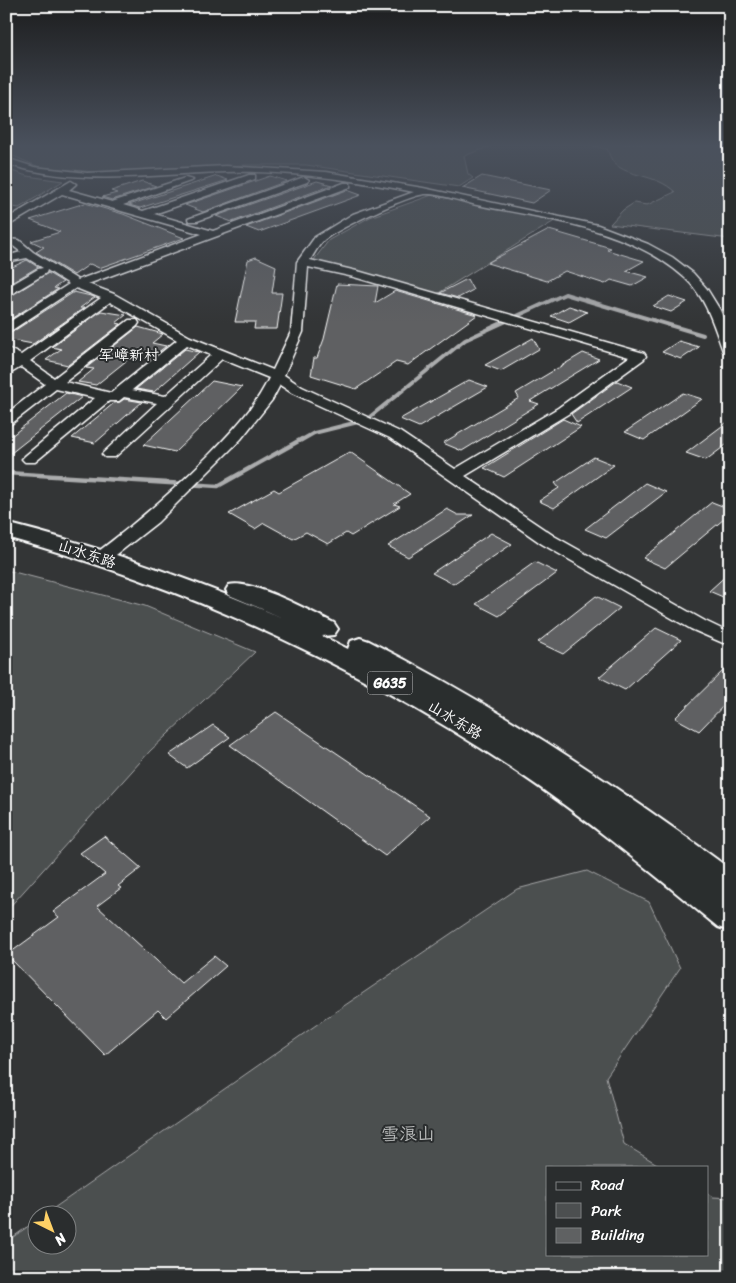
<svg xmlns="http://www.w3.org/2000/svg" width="736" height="1283" viewBox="0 0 736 1283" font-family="Sriracha,'LXGW WenKai TC',sans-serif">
  <rect width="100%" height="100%" fill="#333536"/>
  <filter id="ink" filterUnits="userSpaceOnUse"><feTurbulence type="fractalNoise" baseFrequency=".02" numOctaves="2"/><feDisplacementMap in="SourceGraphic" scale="10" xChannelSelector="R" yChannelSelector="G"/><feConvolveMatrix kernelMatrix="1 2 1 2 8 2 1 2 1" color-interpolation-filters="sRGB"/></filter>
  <g filter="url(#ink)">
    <path fill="#4c4f50" stroke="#a6a7a8" d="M 6,144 L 497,144 L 464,156 L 468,174 L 473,178 L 459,187 L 306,165 L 247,165 L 106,173 L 39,167 L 6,153 Z
      M 582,144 L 730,144 L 730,239 L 610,224 L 623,210 L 634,203 L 647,205 L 675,192 C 655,173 629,178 614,163 C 611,160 609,153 607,149 Z
      M 6,169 L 27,176 L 63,181 L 19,208 L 6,206 Z
      M 432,195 L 556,220 L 437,294 L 313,261 L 329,240 L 370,217 Z
      M 6,570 L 145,606 L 255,652 L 150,751 L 6,911 Z
      M 587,871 L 649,902 L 680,968 L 606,1077 L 624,1144 L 662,1167 L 547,1167 L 547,1254 L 707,1254 L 707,1193 L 713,1197 L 730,1198 L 730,1277 L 6,1277 L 6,1242 L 37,1220 L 38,1246 L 68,1246 L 68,1216 L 44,1215 L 329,1016 L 517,889 Z"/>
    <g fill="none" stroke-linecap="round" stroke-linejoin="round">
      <path stroke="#abacad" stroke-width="4" d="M 300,441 L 314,433 L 366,420 L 465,340 L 565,294 L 703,335"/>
      <path stroke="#abacad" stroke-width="4.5" d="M 6,473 L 218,486 L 302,439"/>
    </g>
    <path fill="#5f6162" stroke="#fff" d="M 217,176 L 228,180 L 140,208 L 129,205 Z
      M 270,176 L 287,181 L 203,212 L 185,205 Z
      M 482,176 L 551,190 L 532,203 L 462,188 Z
      M 142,181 L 156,186 L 112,200 L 102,197 L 117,193 L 111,191 Z
      M 317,181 L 332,185 L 232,222 L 216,216 Z
      M 347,190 L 361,195 L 259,232 L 246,227 Z
      M 85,203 L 123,214 L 184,238 L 99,268 L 90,264 L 74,275 L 36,252 L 44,247 L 31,241 L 60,232 L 30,220 Z
      M 549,230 L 611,248 L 607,250 L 644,261 L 626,271 L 648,277 L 632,286 L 611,280 L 605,284 L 565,271 L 547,281 L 487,263 Z
      M 256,257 L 276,266 L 272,293 L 282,293 L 277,329 L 254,329 L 255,322 L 235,322 L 248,260 Z
      M 27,260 L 38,267 L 6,286 L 6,270 Z
      M 48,273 L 63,282 L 54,288 L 58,289 L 6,322 L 6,299 Z
      M 467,279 L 473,290 L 458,298 L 440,293 Z
      M 337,284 L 378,286 L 375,303 L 395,291 L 477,315 L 408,365 L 396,362 L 356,389 L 311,375 L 314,358 L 317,358 L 324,339 Z
      M 74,292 L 95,297 L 80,308 L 84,308 L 33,344 L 6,339 L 6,336 Z
      M 669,296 L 687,302 L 671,312 L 653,306 Z
      M 569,306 L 587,312 L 569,322 L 551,316 Z
      M 101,311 L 126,315 L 116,323 L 121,324 L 68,365 L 46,360 L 61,349 L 52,347 Z
      M 138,327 L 163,334 L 152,343 L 166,346 L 150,359 L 141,349 L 96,385 L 78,382 L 94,369 L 86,368 Z
      M 533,338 L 539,349 L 501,371 L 485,365 Z
      M 679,341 L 699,347 L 681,359 L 662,352 Z
      M 185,349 L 199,352 L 154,392 L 136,389 Z
      M 583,353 L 599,359 L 530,401 L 539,404 L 462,451 L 443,443 L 519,398 L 516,393 Z
      M 469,380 L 488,387 L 419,427 L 400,419 Z
      M 212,381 L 242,387 L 175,452 L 143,445 Z
      M 617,381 L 632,387 L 577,423 L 571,414 Z
      M 66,393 L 82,397 L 6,457 L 6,440 Z
      M 683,393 L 702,399 L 644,440 L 625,432 Z
      M 124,399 L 142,402 L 95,443 L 72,438 L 114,403 L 120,402 Z
      M 563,419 L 581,427 L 504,477 L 484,468 Z
      M 730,420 L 730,442 L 706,460 L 686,453 Z
      M 350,452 L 410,494 L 394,504 L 400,506 L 351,536 L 346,533 L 328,544 L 306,532 L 293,539 L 264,523 L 255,529 L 229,514 L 274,489 L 279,492 Z
      M 594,457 L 614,465 L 554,508 L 539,501 L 559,488 L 555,483 Z
      M 645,483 L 666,492 L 606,538 L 585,529 Z
      M 712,502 L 730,509 L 730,514 L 665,568 L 643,558 Z
      M 447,509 L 458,515 L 473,515 L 408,557 L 388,546 Z
      M 491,533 L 512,544 L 453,584 L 432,573 Z
      M 535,562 L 557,573 L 499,616 L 476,604 Z
      M 730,572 L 730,600 L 709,591 Z
      M 596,596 L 620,608 L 563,654 L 538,642 Z
      M 656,628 L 681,640 L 625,690 L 599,677 Z
      M 730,664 L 730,699 L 699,731 L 675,718 Z
      M 276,712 L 430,816 L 385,856 L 230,745 Z
      M 213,725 L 230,737 L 187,768 L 169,755 Z
      M 104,836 L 141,868 L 118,886 L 121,888 L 97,906 L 181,983 L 214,956 L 226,966 L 166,1018 L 158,1010 L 105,1055 L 7,955 L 59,917 L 53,912 L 105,874 L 80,853 Z"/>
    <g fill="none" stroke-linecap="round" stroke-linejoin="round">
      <defs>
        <path id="minor" d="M 6,158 L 34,167 L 87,173 L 226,166 L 326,172 L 423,188 L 598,225 L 648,244 L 672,257 L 693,273 L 707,289 L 720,310 L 730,334 L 730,355 L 723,351 C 714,326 706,297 685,278 C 630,228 547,219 477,205 C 464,202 438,193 425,194 C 407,196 336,229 323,241 C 318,246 314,254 310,260 L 361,272 L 644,353 L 646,356 L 644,359 L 568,414 L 465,476 L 554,536 L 705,621 L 730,633 L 730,646 L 691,629 L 542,544 L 390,438 L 292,393 L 280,385 L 272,400 L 241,439 L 158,522 L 107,562 L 95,562 L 92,558 L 95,554 C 135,524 172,492 208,456 C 231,432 255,408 269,378 L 222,359 L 115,457 L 105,457 L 102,454 L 157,403 L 124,397 L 119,401 L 109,401 L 35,462 L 25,462 L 22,459 L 25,456 L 95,398 L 56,389 L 11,424 L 6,425 L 6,414 L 45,384 L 21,367 L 6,376 L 6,366 L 12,361 L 6,357 L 6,347 L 21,355 L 101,298 L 76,288 L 6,334 L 6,324 L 69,284 L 47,270 L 46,273 L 6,297 L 6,288 L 38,269 L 43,268 L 27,258 L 6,262 L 6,256 L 21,252 L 12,245 L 6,245 L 6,239 L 19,240 L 33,252 L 78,280 L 202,234 L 62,194 L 6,227 L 6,219 L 71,181 L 76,184 L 69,190 L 112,202 L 185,178 L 193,180 L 123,205 L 143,211 L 249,175 L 255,175 L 255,179 L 154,214 L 213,231 L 344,183 L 350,183 L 350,187 L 88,284 L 114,294 L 190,337 L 273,370 L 291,332 L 297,262 L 315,237 L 353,214 L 414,192 C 352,180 288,170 225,172 C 149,174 81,187 6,164 ZM 308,267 L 354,277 L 629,357 L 558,408 L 455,469 L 400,432 L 302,387 L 284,375 L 303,332 ZM 110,302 L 177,340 L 111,393 L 65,382 L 137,326 L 139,323 L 137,320 L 129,320 L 54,378 L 30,361 ZM 187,345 L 211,355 L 165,396 L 132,390 Z
          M 304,177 L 309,180 L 307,182 L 197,221 L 189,221 L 188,219 Z"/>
        <path id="highway" d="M 6,523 C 102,547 193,580 283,618 L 229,595 L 226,590 L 229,585 C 252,579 312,612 334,623 L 338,629 L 334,635 L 322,636 L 348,649 L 351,641 L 360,638 L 369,641 C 497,706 615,784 730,869 L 730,931 L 718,927 C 651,872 585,817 513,769 C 356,665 188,587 6,537 Z"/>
      </defs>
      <use href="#minor" stroke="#fff" stroke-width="3"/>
      <use href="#highway" stroke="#fff" stroke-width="4"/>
      <use href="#minor" fill="#2a2d2e" fill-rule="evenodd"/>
      <use href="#highway" fill="#2a2d2e" fill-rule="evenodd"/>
    </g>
  </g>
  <linearGradient id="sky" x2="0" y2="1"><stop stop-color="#1c1d1e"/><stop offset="0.45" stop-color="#4a515d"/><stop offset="1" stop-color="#4a515d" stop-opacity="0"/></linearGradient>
  <rect width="736" height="323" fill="url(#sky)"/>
  <g text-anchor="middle" stroke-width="4" stroke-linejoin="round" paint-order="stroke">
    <rect fill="#2a2d2e" stroke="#bfc0c0" stroke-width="1" x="367.5" y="671.5" width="45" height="23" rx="4"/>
    <g font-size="14" font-weight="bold" fill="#fff">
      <text x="390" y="688">G635</text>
    </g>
    <g font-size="15" fill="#fff" stroke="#2a2d2e">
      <text x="129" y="360">军嶂新村</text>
    </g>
    <g font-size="15" fill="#fff" stroke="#2a2d2e">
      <text transform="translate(87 554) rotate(18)" y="5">山水东路</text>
      <text transform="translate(455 720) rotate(31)" y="5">山水东路</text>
    </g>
    <g font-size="18" fill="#b7b9b9" stroke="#2a2d2e">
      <text x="408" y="1140">雪浪山</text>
    </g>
  </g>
  <rect width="736" height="1283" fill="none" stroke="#2a2d2e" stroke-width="25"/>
  <rect x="12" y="12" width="711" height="1258" fill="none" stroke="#fff" stroke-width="2" filter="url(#ink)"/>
  <rect x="546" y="1166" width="162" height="90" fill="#2a2d2e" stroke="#7f8182"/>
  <rect x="556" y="1182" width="25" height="8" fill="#2a2d2e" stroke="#7f8182"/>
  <text x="591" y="1190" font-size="15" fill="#ffffff">Road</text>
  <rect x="556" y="1203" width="25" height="15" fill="#4c4f50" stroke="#7f8182"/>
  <text x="591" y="1216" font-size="15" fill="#ffffff">Park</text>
  <rect x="556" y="1228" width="25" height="15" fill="#5f6162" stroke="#7f8182"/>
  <text x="591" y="1240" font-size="15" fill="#ffffff">Building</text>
  <g transform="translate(52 1230) rotate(138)"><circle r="24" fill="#2a2d2e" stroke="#7f8182"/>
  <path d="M0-4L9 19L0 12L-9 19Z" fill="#ffd166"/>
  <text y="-8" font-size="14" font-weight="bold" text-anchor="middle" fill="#ffffff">N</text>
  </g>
</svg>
